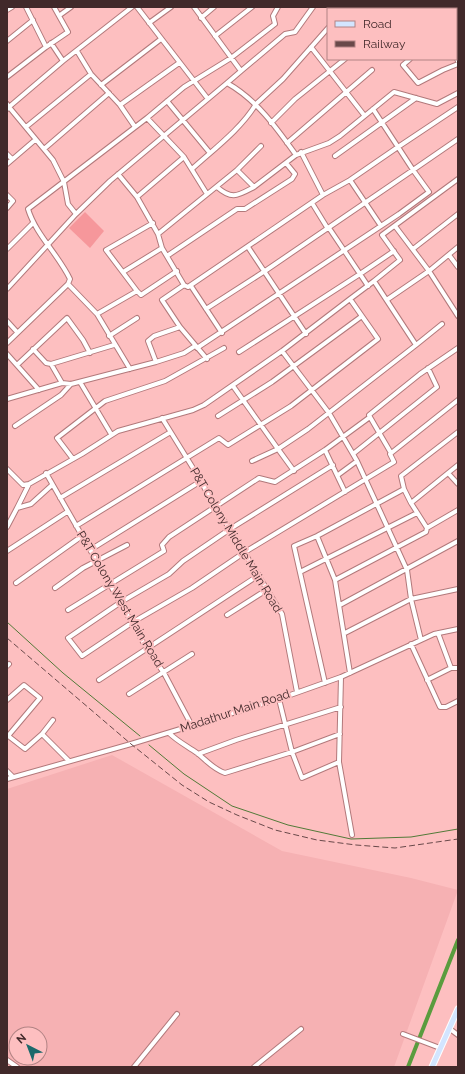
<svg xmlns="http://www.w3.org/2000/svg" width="465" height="1074" viewBox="0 0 465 1074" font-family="Raleway,sans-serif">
  <rect width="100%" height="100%" fill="#fdbfc0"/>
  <path fill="#f6b1b3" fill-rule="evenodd" d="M 112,755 L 282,851 L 411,878 L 458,890 L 394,1067 L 7,1067 L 7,789 ZM 16,1034 L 40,1034 L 40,1058 L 16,1058 Z"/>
  <path fill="#f6979b" d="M 85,212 L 104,231 L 90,248 L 69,228 Z"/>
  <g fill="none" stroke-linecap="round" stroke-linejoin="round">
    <path stroke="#527a38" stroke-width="1" d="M 7,622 L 63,673 L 140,736
      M 149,745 L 184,774 L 232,806 L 288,825 L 351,839 L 411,837 L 458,829"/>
    <path stroke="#5a9c3e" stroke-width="4" d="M 408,1067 L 458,940"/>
    <defs>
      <path id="minor" d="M 137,7 L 208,99
        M 194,7 L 241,71 L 227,83
        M 426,7 L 427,9
        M 343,9 L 344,7
        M 385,9 L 387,7
        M 7,10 L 12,7
        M 60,15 L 71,7
        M 201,18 L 214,7
        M 149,23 L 171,7
        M 456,34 L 458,34
        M 215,36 L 252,7
        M 7,41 L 33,20
        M 51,43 L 63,61
        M 46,47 L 68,32 L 54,7
        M 311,47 L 364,115
        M 77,51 L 91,74 L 120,105 L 135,127
        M 456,57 L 458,61
        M 410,59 L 403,65 L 418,83 L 443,70 L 458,64
        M 241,71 L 285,34 L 295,32 L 313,7
        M 7,77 L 46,47 L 26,7
        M 101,85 L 161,39
        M 167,101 L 210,153
        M 7,104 L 9,107 L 63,61 L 132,7
        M 120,105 L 179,63
        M 7,109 L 9,107 L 53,160 L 64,182 L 68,204 L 76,214
        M 373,109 L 398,147 L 458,107
        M 147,118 L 184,157 L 207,194
        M 271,123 L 295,99 L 345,59
        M 26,127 L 91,74
        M 287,143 L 372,70
        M 44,149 L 109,93
        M 301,152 L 323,195
        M 7,154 L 12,159
        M 296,155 L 254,187 L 237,170 L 158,234 L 162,248 L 184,285 L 188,287 L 323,195 L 350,180
        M 335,156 L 416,98
        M 7,164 L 35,140
        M 192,169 C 214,149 241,129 256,104 L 283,79 L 328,28
        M 237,170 L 261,146
        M 118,174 L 137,197 L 158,234
        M 217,187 C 232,200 237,196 254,187
        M 7,195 L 13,201 L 7,208
        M 137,197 L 184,157
        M 312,203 L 328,229
        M 381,226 L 350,180 L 398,147 L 413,170 L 458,139
        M 248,247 L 306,334
        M 458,247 L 429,271 L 458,316
        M 7,249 L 33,223
        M 413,249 L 458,214
        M 449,255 L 458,267
        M 167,256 L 237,209 L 245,209 L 292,179 L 295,174 L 286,163
        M 123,272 L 162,248
        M 374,281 L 400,260 L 382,235 L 458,179
        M 68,284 L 97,314 L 137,291 L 106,250 L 153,223
        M 184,285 L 162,300 L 180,327 L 207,359
        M 191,286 L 222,333
        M 368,286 L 360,274 L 394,251
        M 7,289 L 76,214 L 110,181 L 227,83 C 256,99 276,127 296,155 L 329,143 L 340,136 L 394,92 L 437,104 L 458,93
        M 137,291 L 141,295 L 177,271
        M 388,299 L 429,271 L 395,226
        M 97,314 L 130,369
        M 7,321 L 17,332
        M 109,336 L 137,318
        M 7,343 L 68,284 L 70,279 C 58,254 36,235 28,209 L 147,118 L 184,87 L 231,58 L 275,24 L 273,16 L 278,7
        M 416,345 L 442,324
        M 197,348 L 399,214 L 429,192 L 413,170 L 265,271 L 206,309
        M 33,349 L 46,363 L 51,364
        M 282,351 L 329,413 L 357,461 L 407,570 L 411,599 L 421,640
        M 239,352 L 360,274 L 329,228
        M 7,354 L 39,390
        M 156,362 L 148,341 L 154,336 L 180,327
        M 17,365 L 67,318 L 83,340 L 90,353
        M 80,382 L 111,434
        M 62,383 L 51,364 L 114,345
        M 233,386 L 278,449 L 308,429 L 416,345 L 374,281 L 350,299
        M 7,399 L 62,383 L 71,384 L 156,362 L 184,353 L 195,346
        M 218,416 L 272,382 L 362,316
        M 370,417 L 391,453
        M 162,418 L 201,481 L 214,506 L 230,529 L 282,614 L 297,692
        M 15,426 L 61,395 L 71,384
        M 325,450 L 345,492
        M 353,454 L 437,387 L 428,368
        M 73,459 L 57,438 L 105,401 L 165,381 L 224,348
        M 252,461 L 278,449 L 294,471
        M 333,465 L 230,529 L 183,561 L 169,574 L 121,602 L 68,638 L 82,656 L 133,622 L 192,588 L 245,552 L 394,462 L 390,454 L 458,400
        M 7,469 L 23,485 L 29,484 L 82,454 L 118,431 L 193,410 L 204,405 L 282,351 L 350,299 L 378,339 L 291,406 L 228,445 L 219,438 L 76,526
        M 46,473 L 147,649 L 164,673 L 192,726
        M 448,473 L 458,465
        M 338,475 L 357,461
        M 29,484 L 17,508 L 31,504 L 52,485
        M 404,489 L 401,476 L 458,432
        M 60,498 L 169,433
        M 7,527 L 17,508
        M 427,528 L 458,510
        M 317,536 L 335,580 L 350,673
        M 90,550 L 201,481
        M 7,551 L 67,512
        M 300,572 L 417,513
        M 335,580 L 426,532 L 427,528 L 411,503 L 448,473 L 458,484
        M 16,583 L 82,536
        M 55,588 L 83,568 L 127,545
        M 340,605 L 458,541
        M 68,610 L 164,551 L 162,545 L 169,537 L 259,478 L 275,482 L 325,450 L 370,417 L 369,415 L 420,374 L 458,348
        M 227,615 L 268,589
        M 345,633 L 411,599 L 458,589
        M 411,644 L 440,707 L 446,707 L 458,701
        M 7,666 L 9,664
        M 451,668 L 458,668
        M 341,677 L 339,762 L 352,835
        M 99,680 L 259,575
        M 427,680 L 451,668 L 438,633
        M 325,683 L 294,546 L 317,536 L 404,489 L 411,503
        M 129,694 L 192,654
        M 279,699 L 292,752 L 302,778 L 339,762
        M 7,700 L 24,685 L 40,698 L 8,736
        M 169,733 C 177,741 187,746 197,753 C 206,760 213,769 225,773 L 292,752 L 340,734
        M 42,734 L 69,761
        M 7,735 L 25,749 L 42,734 L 53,720
        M 198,754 L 236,740 L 341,707
        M 7,771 L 13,777
        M 7,779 L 131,744 L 279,699 L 341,677 L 434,634 L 458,629
        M 450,1029 L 458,1035
        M 403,1034 L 440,1048
        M 7,1060 L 17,1067
        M 134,1067 L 177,1014
        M 254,1067 L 301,1029"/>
      <path id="major" d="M 432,1067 L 458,1009"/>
    </defs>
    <use href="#minor" stroke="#b2797b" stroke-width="6"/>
    <use href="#major" stroke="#fff" stroke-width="7"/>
    <use href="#minor" stroke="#fff" stroke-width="4"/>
    <use href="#major" stroke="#d3e5ff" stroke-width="5"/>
    <path stroke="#69494a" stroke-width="1" stroke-dasharray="6 3" stroke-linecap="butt" d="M 7,638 L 131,744 L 182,785 L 209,802 L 237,815 L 275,830 L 317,840 L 356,845 L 395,848 L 458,839"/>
  </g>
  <g text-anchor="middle" stroke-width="4" stroke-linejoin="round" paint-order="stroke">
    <g font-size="12" fill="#41292a" stroke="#fdbfc0">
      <text transform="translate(236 540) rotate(59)" y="4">P&amp;T Colony Middle Main Road</text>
      <text transform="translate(120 599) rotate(59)" y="4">P&amp;T Colony West Main Road</text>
      <text transform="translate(235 711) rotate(-18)" y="4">Madathur Main Road</text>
    </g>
  </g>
  <rect width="465" height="1074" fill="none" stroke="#41292a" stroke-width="16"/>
  <rect x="327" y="8" width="130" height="52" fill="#fdbfc0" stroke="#b28384"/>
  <rect x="335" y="21" width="20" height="6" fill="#d3e5ff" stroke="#b28384"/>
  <text x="363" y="28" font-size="12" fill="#41292a">Road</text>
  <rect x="335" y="41" width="20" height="6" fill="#69494a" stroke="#b28384"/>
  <text x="363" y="48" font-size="12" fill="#41292a">Railway</text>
  <g transform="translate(28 1046) rotate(318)"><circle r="19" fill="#fdbfc0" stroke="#b28384"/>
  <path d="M0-3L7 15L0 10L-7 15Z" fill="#1c696b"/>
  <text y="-6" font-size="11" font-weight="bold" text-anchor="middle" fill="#41292a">N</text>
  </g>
</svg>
